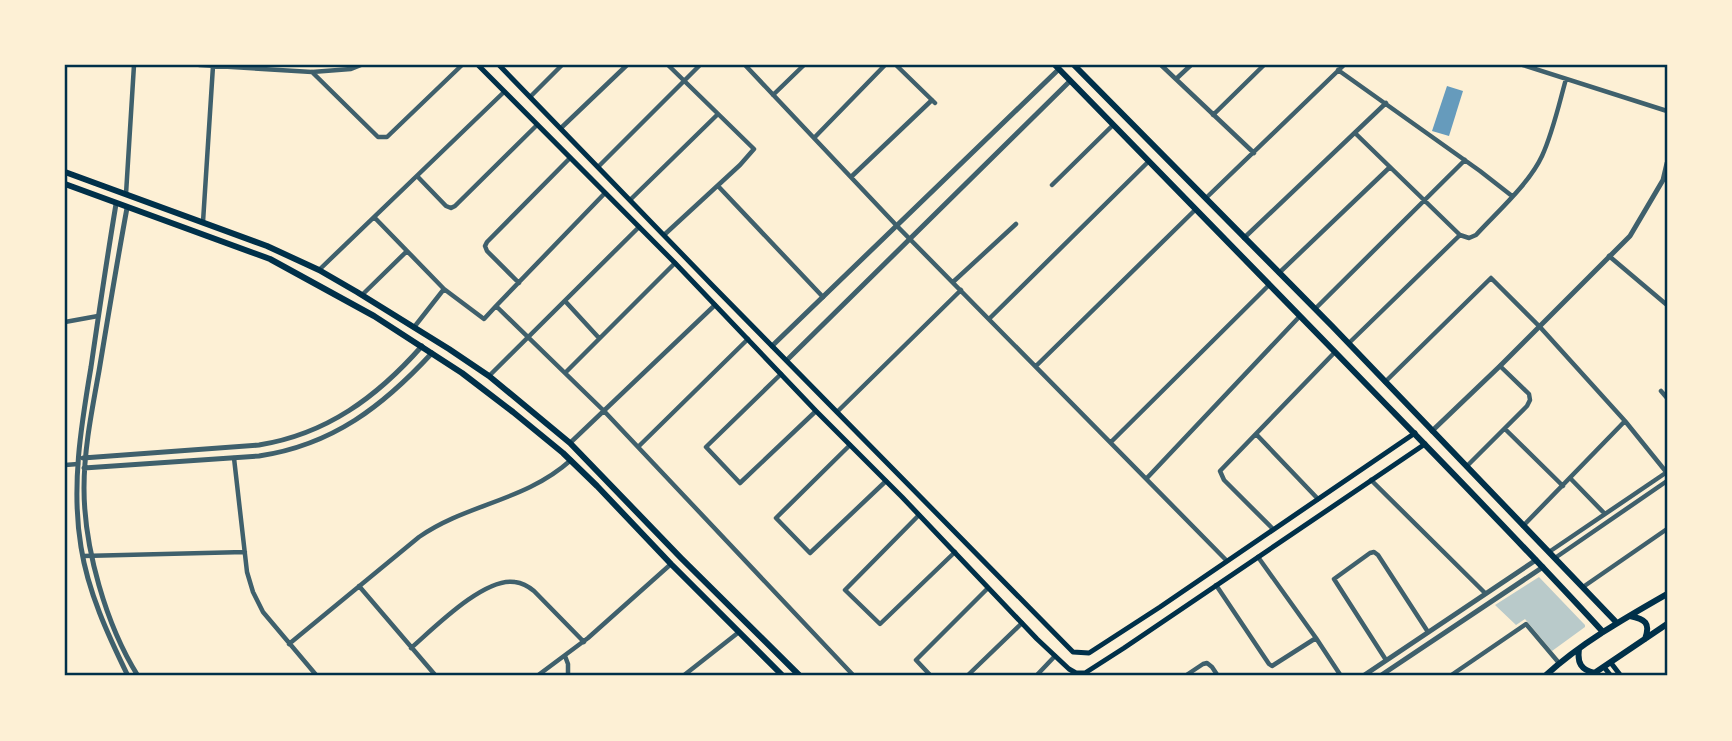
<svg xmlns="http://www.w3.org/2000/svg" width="1732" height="741" viewBox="0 0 1732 741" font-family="'DejaVu Sans',sans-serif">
  <rect width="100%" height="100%" fill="#fdf0d5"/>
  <path fill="#b9caca" d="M 1539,577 L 1585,625 L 1585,627 L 1552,651 L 1525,619 L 1516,625 L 1495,605 Z"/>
  <path fill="#669bbc" d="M 1447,86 L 1463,91 L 1449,136 L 1432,131 Z"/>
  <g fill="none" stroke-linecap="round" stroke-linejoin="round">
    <path stroke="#3f606c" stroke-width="4.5" d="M 199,65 L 312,72 L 351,69 L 361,65
      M 745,65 L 897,226 L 1227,561
      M 896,65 L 935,103
      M 1161,65 L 1254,153
      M 1523,65 L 1667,111
      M 1338,70 L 1480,171 L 1512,196
      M 312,72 L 378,137 L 387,137 L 462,65
      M 1176,79 L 1191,65
      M 773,95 L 804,65
      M 530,97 L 562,65
      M 1213,115 L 1264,65
      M 561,128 L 627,65
      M 1355,133 L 1460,235 L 1469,238 L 1476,235 C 1497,212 1529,184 1542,156 C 1553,132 1559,104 1566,79
      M 814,138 L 885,65
      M 598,167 L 700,65
      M 417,176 L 446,206 L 451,208 L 455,206 L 537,125
      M 851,177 L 932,100
      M 1052,185 L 1113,125
      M 718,186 L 823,297
      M 126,194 L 134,65
      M 1206,198 L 1344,65
      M 630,200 L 718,114
      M 374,217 L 444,289 L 484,319 L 496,306 L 604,411 L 854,676
      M 203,222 L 213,66
      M 664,235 L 740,165 L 754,149 L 668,65
      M 1244,238 L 1386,103
      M 1609,256 L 1667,305
      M 319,270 L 504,92
      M 1279,273 L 1390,167
      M 953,282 L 1016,224
      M 519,283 L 487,251 L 485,246 L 487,242 L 570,158
      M 362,295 L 407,251
      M 565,301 L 599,338
      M 496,306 L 605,193
      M 1315,309 L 1465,160
      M 989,319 L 1149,161
      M 65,322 L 98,316
      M 415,326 L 444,289
      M 1349,343 L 1460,235
      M 1036,366 L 1195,210
      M 565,373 L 675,263
      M 781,374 L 706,447 L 740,483 L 816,411
      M 489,376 L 639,227
      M 1385,382 L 1491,278 L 1540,327 L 1625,421 L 1667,473
      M 1661,391 L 1667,398
      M 837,412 L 961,290
      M 1505,429 L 1563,486
      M 1256,434 L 1318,499
      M 1111,442 L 1269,285
      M 570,443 L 715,305
      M 850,445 L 776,518 L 810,553 L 886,481
      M 638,447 L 748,339
      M 234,458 L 247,572 L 253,592 L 263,612 L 317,676
      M 65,465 L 78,464
      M 1467,466 L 1527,406 L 1530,400 L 1529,394 L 1500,366
      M 1147,478 L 1300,316
      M 1570,478 L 1605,514
      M 1371,480 L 1485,593
      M 919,515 L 845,590 L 880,624 L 955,552
      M 1523,526 L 1625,421
      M 1273,529 L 1224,480 L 1220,471 L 1335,352
      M 1549,552 L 1667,472
      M 83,556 L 245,552
      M 1258,557 L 1316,638 L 1341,676
      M 1555,558 L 1667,481
      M 1216,585 L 1269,664 L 1272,666 L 1316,638
      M 359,586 L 436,676
      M 1583,587 L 1667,529
      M 289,644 L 419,537 C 468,503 524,502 571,460
      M 411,648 C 434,628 484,577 515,582 C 523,583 528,586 534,591 L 584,642
      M 565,656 L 568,664 L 568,676
      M 1386,660 L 1334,579 L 1370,553 L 1374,552 L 1378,555 L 1428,632
      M 537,676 L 588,638 L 671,564
      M 683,676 L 739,632
      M 931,676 L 916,660 L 988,588
      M 967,676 L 1022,623
      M 1036,676 L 1055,656
      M 1185,676 L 1203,664 L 1207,663 L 1212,667 L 1218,676
      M 1450,676 L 1526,624 L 1559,663"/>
    <path stroke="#3f606c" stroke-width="5" d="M 116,204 C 107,258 99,312 91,367 C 81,426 71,487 81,547 C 88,592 108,635 128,676
      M 127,208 C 117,262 108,317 99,371 C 92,410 84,449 84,488 C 84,548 106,625 138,676
      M 772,346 L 1059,69
      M 787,360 L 1070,81
      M 1432,431 L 1500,366 L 1630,236 L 1663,180 L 1667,163
      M 83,458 L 259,445 C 327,434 377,397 422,346
      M 84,468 L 259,456 C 333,445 383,406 432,353
      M 1363,676 L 1536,560
      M 1380,676 L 1543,567"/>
    <path stroke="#003049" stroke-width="5" d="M 478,65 L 675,263 L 816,411 L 902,497 L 1037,639 L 1069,669 L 1076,673 L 1085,673 L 1124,648 L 1425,444
      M 499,65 L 712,285 L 1073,652 L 1089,653 L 1160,607 L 1415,433
      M 1611,663 L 1621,676
      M 1604,667 L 1611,676"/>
    <path stroke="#003049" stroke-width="6" d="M 1055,65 C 1148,161 1242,257 1336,353 C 1425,445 1516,537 1603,632
      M 1074,65 L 1332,326 L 1617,623
      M 65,172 L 267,246 L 319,270 L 357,292 L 449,349 L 489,376 L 570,443 L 681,558 L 800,676
      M 65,184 L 270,259 L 374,316 L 462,373 L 513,412 L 563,453 L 597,486 L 671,564 L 783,676
      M 1630,616 C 1645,619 1651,623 1645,639
      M 1579,649 C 1577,663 1581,670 1595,673
      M 1545,676 C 1581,643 1625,618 1667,594
      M 1590,676 L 1667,624"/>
  </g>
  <rect width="1732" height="741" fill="none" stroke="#fdf0d5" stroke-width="133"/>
  <rect x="66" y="66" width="1600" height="608" fill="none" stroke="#003049" stroke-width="2.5"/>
</svg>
